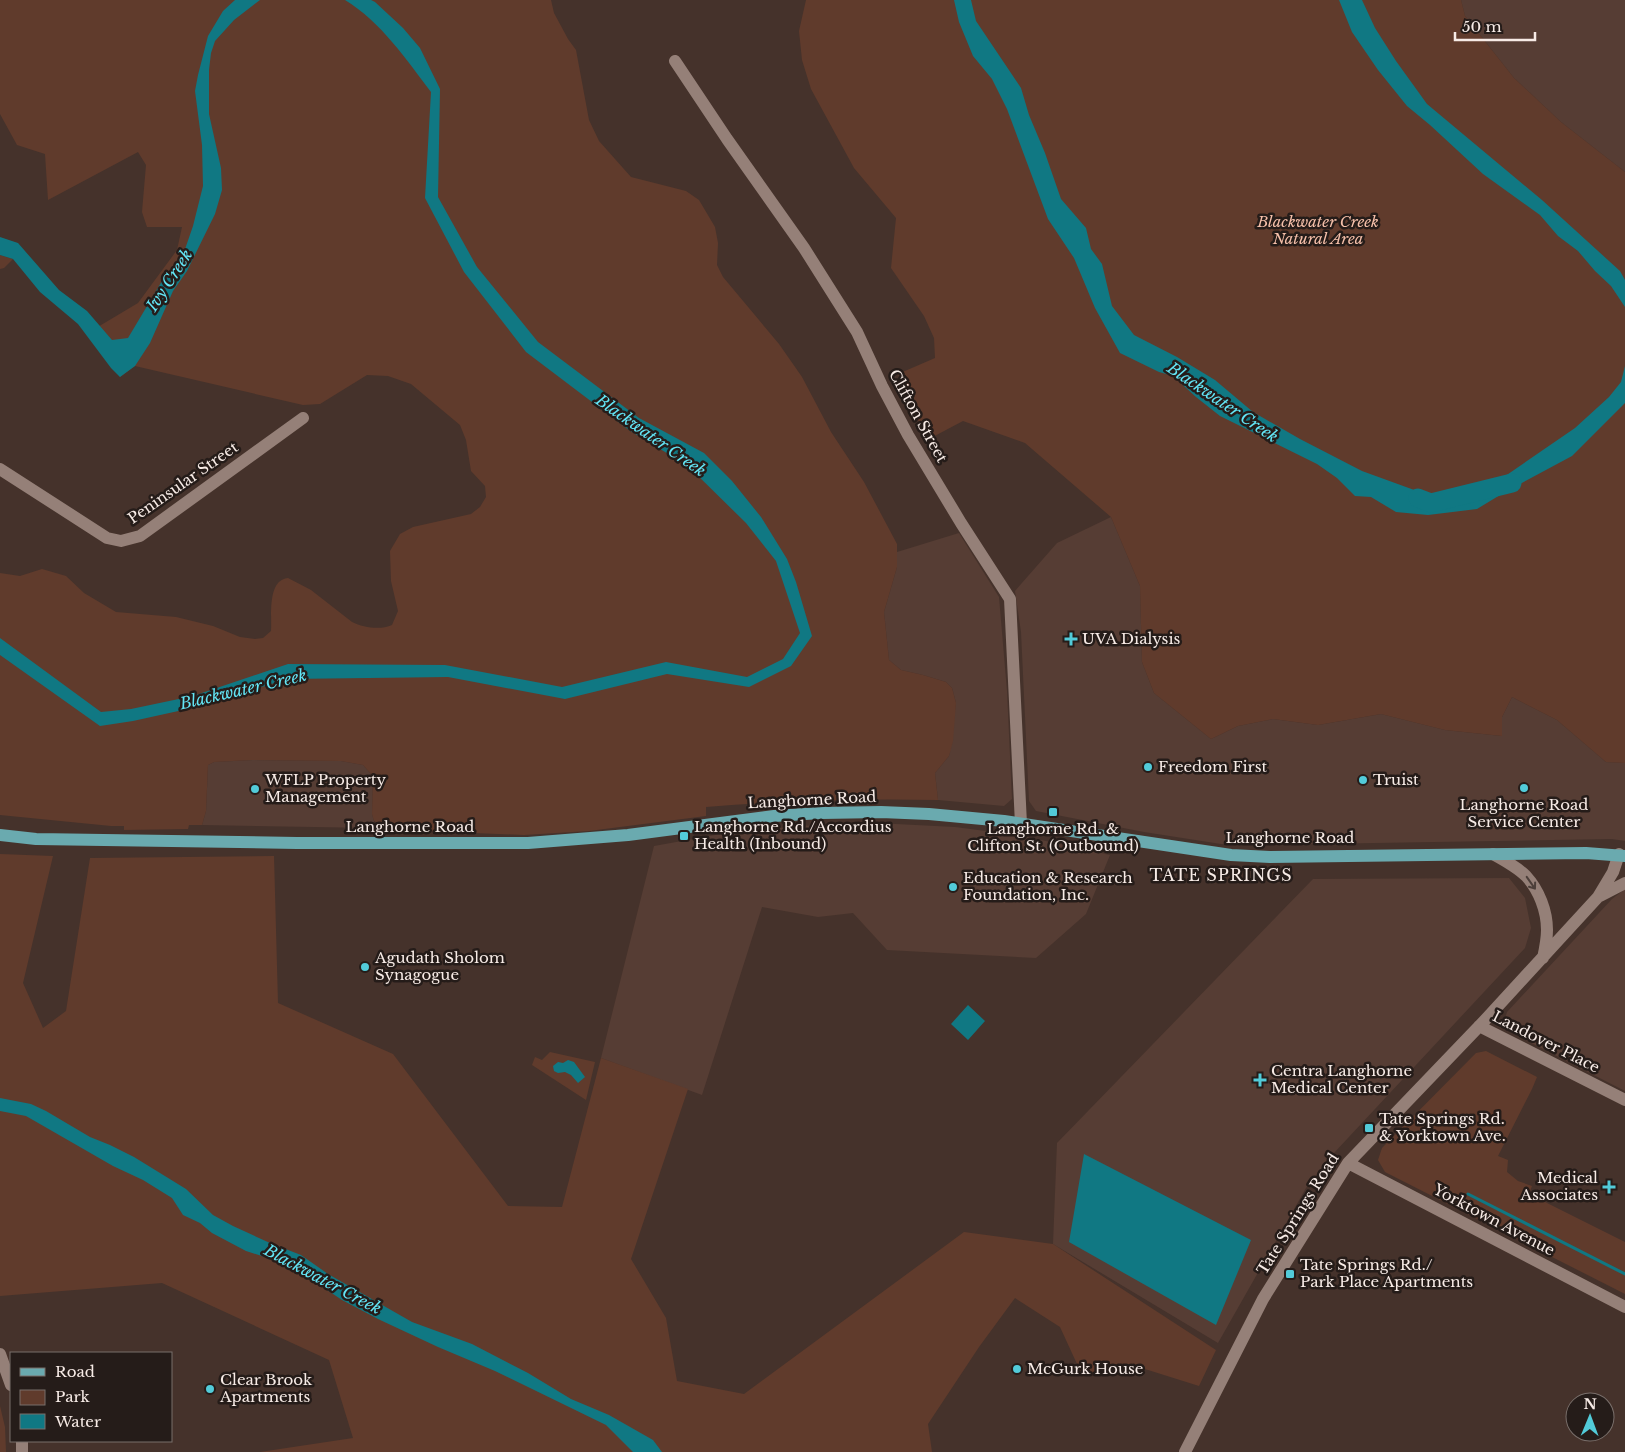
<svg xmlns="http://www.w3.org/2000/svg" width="1625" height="1452" viewBox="0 0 1625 1452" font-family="'Libre Baskerville',serif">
  <rect width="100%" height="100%" fill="#45322b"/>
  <path fill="#563d34" d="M 1461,0 L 1625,0 L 1625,172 L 1561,122 L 1514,78 L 1465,16 Z
    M 1111,517 L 1140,586 L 1142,662 L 1154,693 L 1211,739 L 1238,726 L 1273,719 L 1318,725 L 1381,714 L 1445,730 L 1502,736 L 1502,717 L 1512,697 L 1557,720 L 1606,762 L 1625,763 L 1625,841 L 1612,839 L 1314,844 L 1221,844 L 1144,832 L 1036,811 L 1029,801 L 1021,632 L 1015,591 L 1057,543 Z
    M 959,533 L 999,597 L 1007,691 L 1012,799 L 1004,806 L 938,800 L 935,773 L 949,756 L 956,703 L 952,688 L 946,682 L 923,675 L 901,670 L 889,660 L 884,612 L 897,567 L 897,552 Z
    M 252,760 L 341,761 L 363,765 L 373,776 L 372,814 L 374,821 L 373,828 L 202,825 L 206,811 L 208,765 L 214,762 Z
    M 876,823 L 955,827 L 1023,836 L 1110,855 L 1086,914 L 1036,958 L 887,950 L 853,913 L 818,917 L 762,907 L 702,1095 L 601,1058 L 654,846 L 715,835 L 797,826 Z
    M 1509,878 L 1525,898 L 1531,928 L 1525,948 L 1334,1153 L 1306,1188 L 1218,1343 L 1053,1244 L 1057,1143 L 1313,879 Z
    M 1625,889 L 1625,1091 L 1512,1033 L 1504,1022 L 1507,1012 L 1612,899 Z"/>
  <path fill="#603b2c" d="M 0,0 L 551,0 L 554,13 L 568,39 L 576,50 L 589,120 L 599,141 L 631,177 L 686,191 L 699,200 L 715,227 L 718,243 L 717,265 L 723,277 L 779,344 L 802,377 L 831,432 L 864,482 L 897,544 L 897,567 L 884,612 L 889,660 L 901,670 L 923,675 L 946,682 L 952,688 L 956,703 L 953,741 L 949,756 L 935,773 L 938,800 C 860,798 783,801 706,807 L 706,816 L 589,831 L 524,835 L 378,829 L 378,823 L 374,821 L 372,814 L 373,776 L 363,765 L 341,761 L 252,760 L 214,762 L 208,765 L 206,811 L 202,825 L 189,825 L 188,829 L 124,830 L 124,826 L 111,826 L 0,815 L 0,573 L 20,576 L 42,569 L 66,576 L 84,593 L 116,612 L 176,617 L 213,626 L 240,637 L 255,639 L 263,638 L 271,631 C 272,616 267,580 288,578 L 311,590 L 352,622 C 364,628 381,630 392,625 L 398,611 L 391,581 L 390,551 L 400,534 L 413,527 L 471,514 L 480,507 L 486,497 L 485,486 L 471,471 L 466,440 L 460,425 L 411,384 L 388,376 L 367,375 L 320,404 L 303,405 L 135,366 L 120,377 L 86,334 L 138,303 L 177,250 L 182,227 L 147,227 L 142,212 L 146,165 L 138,152 L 48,200 L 45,154 L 17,145 L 0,114 Z
    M 806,0 L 1461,0 L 1465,16 L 1514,78 L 1561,122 L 1625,172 L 1625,763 L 1606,762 L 1557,720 L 1512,697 L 1502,717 L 1502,736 L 1445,730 L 1381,714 L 1318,725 L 1273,719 L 1238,726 L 1211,739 L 1154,693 L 1142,662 L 1140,586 L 1111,517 L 1025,443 L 963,421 L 927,440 L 898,374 L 935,358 L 934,338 L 924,316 L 891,268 L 896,218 L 854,168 L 811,89 L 802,60 L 799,31 Z
    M 0,255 L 13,259 L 4,268 L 0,269 Z
    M 0,854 L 53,856 L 23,983 L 43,1028 L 66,1011 L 90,858 L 274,856 L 278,1003 L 393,1054 L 508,1206 L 562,1207 L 601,1058 L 688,1089 L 631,1259 L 666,1318 L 677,1381 L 744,1394 L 964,1232 L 1053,1244 L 1216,1350 L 1199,1386 L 1129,1364 L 1083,1377 L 1060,1327 L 1015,1298 L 979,1347 L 928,1424 L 932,1452 L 260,1452 L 353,1438 L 329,1360 L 162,1283 L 0,1296 Z
    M 1486,1051 L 1537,1077 L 1532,1089 L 1498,1156 L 1508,1160 L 1507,1172 L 1518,1181 L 1532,1186 L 1529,1194 L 1625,1242 L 1625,1294 L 1385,1172 L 1378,1160 L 1382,1148 L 1476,1053 Z
    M 550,1052 L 595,1062 L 586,1100 L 532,1065 L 535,1057 L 542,1060 Z
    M 0,1406 L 5,1427 L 6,1452 L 0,1452 Z"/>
  <path fill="#107883" d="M 235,0 L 260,0 L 234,20 L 215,41 L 211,53 L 209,70 L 209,114 L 221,168 L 222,190 L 215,214 L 187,271 L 173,291 L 150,343 L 135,366 L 120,377 L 111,368 L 78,324 L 40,292 L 13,259 L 0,255 L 0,237 L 18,243 L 59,290 L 87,311 L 112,340 L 128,338 L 165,276 L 183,255 L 193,226 L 203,186 L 202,145 L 195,91 L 198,75 L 208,36 L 223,11 Z
    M 345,0 L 371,0 L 375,2 L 403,28 L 420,48 L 440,89 L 438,197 L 477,267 L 538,342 L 639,418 L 704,453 L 732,481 L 761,517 L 787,559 L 796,582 L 812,636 L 791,666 L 749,687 L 667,674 L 565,699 L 448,677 L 288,679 L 192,708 L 133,721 L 100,726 L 0,655 L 0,638 L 101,712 L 131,709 L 193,696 L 288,664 L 445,665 L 562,687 L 666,662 L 747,677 L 783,659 L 800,633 L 776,561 L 746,523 L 688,466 L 629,430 L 526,352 L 464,272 L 425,198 L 431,92 C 406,59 381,22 345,0 Z
    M 954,0 L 971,0 L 976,21 L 1021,88 L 1029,115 L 1045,153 L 1061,199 L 1086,228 L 1091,249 L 1102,264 L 1112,306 L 1134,335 L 1177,357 L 1215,380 L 1253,412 L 1300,439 L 1362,471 L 1450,503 L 1476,500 L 1498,481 L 1575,428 L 1609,397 L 1621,382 L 1625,366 L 1625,403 L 1572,456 L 1505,492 L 1477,509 L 1428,515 L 1396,512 L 1371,497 L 1355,496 L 1337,478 L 1317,464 L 1220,416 L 1196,397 L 1173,376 L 1159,372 L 1120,353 L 1095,308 L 1074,258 L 1048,219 L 1007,109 L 992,79 L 973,56 L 959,22 Z
    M 1339,0 L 1362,0 L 1375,28 L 1396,61 L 1427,104 L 1542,200 L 1620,271 L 1625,280 L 1625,307 L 1611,286 L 1595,271 L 1578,251 L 1558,236 L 1540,215 L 1483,174 L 1430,125 L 1407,106 L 1378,70 L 1352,32 Z
    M 968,1005 L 985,1021 L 968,1040 L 951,1024 Z
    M 568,1060 L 574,1062 L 585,1077 L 578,1083 L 571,1075 L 565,1072 L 558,1073 L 554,1071 L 553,1066 L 558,1062 L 563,1063 Z
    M 0,1098 L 31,1104 L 46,1111 L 90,1137 L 110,1145 L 134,1157 L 186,1189 L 213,1215 L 233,1226 L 270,1243 L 301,1255 L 328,1274 L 412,1322 L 472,1344 L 528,1373 L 571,1399 L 609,1415 L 653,1440 L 662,1452 L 633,1452 L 606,1425 L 495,1371 L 438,1347 L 378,1319 L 342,1300 L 290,1265 L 246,1251 L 212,1233 L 200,1223 L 183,1215 L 172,1198 L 143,1180 L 113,1166 L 26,1116 L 0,1111 Z
    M 1084,1154 L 1251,1240 L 1216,1325 L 1069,1242 Z"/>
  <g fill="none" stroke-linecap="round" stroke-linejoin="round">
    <path stroke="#107883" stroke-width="3" d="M 1468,1194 L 1625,1274"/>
    <path stroke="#107883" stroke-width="19" d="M 1418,498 L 1431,503 L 1512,483"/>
    <path stroke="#958078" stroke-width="12" d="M 675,61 L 727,139 L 804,248 L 857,332 L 882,386 L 908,435 L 961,523 L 1010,599 L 1021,824
      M 0,469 L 107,538 L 121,541 L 140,536 L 303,418
      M 1493,854 C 1504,860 1517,867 1526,876 C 1539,890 1547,911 1547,930 C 1547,939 1545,949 1543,958
      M 1600,896 L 1625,883
      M 1479,1026 L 1625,1100
      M 1348,1163 L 1625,1307
      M 1185,1452 L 1263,1299 L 1348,1163 L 1487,1018 L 1598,897 L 1613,872 L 1619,854"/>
    <path stroke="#958078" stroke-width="12" d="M 0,1354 L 11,1385
      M 22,1441 L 22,1452"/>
    <path stroke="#6aaaaf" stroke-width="12" d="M 0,835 L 36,839 L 297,843 L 528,843 L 628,835 L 774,816 L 821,813 L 881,812 L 929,814 L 1004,821 L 1231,855 L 1270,857 L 1586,853 L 1625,856"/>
  </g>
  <defs><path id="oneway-shaft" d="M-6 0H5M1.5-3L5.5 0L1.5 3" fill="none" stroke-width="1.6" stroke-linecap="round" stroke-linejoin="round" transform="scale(1.25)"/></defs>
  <use stroke="#4c3f3a" href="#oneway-shaft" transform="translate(1531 883) rotate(55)"/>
  <g fill="#52cbd9" stroke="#251c19" stroke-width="2">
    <path d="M1068.5 631.5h5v5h5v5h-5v5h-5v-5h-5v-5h5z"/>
    <circle cx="1148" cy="767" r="5"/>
    <circle cx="1363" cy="780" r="5"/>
    <circle cx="1524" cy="788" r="5"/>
    <circle cx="255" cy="789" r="5"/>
    <rect x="1048" y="807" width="10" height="10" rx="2.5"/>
    <rect x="679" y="831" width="10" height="10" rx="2.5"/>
    <circle cx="953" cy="887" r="5"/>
    <circle cx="365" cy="967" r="5"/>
    <path d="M1257.5 1072.5h5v5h5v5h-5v5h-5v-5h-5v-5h5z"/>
    <rect x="1364" y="1123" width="10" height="10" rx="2.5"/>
    <path d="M1606.5 1179.5h5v5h5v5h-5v5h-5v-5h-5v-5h5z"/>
    <rect x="1285" y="1269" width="10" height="10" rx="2.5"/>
    <circle cx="1017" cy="1369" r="5"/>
    <circle cx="210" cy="1389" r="5"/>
  </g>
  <g text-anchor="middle" stroke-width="5" stroke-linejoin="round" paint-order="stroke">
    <g font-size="15" font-style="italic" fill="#f6c0aa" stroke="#251c19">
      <text x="1318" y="227">Blackwater Creek<tspan x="1318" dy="17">Natural Area</tspan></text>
    </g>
    <g font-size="15" fill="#f7ebe6" stroke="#251c19">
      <text transform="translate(918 416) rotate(61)" y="5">Clifton Street</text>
      <text transform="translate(183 483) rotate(-35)" y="5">Peninsular Street</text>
      <text transform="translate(812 800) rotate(-3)" y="5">Langhorne Road</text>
      <text x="410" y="832">Langhorne Road</text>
      <text x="1290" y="843">Langhorne Road</text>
      <text transform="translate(1546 1042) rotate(27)" y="5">Landover Place</text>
      <text transform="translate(1298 1214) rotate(-58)" y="5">Tate Springs Road</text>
      <text transform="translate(1494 1220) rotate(28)" y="5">Yorktown Avenue</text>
    </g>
    <g font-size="15" fill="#f7ebe6" stroke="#251c19" text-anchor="start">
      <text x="1082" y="644">UVA Dialysis</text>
      <text x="1158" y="772">Freedom First</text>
      <text x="265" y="785">WFLP Property<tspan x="265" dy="17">Management</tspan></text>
      <text x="1373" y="785">Truist</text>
      <text x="1524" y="810" text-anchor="middle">Langhorne Road<tspan x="1524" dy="17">Service Center</tspan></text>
      <text x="694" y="832">Langhorne Rd./Accordius<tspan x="694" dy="17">Health (Inbound)</tspan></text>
      <text x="1053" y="834" text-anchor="middle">Langhorne Rd. &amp;<tspan x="1053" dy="17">Clifton St. (Outbound)</tspan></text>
      <text x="963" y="883">Education &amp; Research<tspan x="963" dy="17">Foundation, Inc.</tspan></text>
      <text x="375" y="963">Agudath Sholom<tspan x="375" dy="17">Synagogue</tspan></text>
      <text x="1271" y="1076">Centra Langhorne<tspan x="1271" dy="17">Medical Center</tspan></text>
      <text x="1379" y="1124">Tate Springs Rd.<tspan x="1379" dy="17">&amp; Yorktown Ave.</tspan></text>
      <text x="1598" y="1183" text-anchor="end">Medical<tspan x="1598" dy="17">Associates</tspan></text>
      <text x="1300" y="1270">Tate Springs Rd./<tspan x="1300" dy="17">Park Place Apartments</tspan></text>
      <text x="1027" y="1374">McGurk House</text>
      <text x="220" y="1385">Clear Brook<tspan x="220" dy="17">Apartments</tspan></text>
    </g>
    <g font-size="16" font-style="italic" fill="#63e6f6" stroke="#251c19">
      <text transform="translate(169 280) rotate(-57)" y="6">Ivy Creek</text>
      <text transform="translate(1223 402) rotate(34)" y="6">Blackwater Creek</text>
      <text transform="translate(651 435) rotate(35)" y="6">Blackwater Creek</text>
      <text transform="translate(243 689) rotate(-13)" y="6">Blackwater Creek</text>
      <text transform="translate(323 1279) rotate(28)" y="6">Blackwater Creek</text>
    </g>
    <g font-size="16" letter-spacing="1" fill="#f7ebe6" stroke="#251c19">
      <text x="1221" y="881">TATE SPRINGS</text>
    </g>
  </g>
  <rect x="10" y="1352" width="162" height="90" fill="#251c19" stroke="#796f6b"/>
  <rect x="20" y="1368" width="25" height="8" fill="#6aaaaf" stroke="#796f6b"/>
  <text x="55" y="1377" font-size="15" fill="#f7ebe6">Road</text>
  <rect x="20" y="1390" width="25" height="15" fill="#603b2c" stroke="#796f6b"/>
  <text x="55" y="1402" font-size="15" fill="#f7ebe6">Park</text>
  <rect x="20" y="1414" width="25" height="15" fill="#107883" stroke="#796f6b"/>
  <text x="55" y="1427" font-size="15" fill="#f7ebe6">Water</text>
  <g transform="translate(1590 1417) rotate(1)"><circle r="24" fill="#251c19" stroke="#796f6b"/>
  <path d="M0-4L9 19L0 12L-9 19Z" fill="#52cbd9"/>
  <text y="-8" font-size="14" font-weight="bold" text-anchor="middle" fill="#f7ebe6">N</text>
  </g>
  <path d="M1455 32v8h80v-8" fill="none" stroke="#f7ebe6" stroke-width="2.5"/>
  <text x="1462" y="32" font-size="15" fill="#f7ebe6" stroke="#251c19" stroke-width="4" paint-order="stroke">50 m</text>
</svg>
